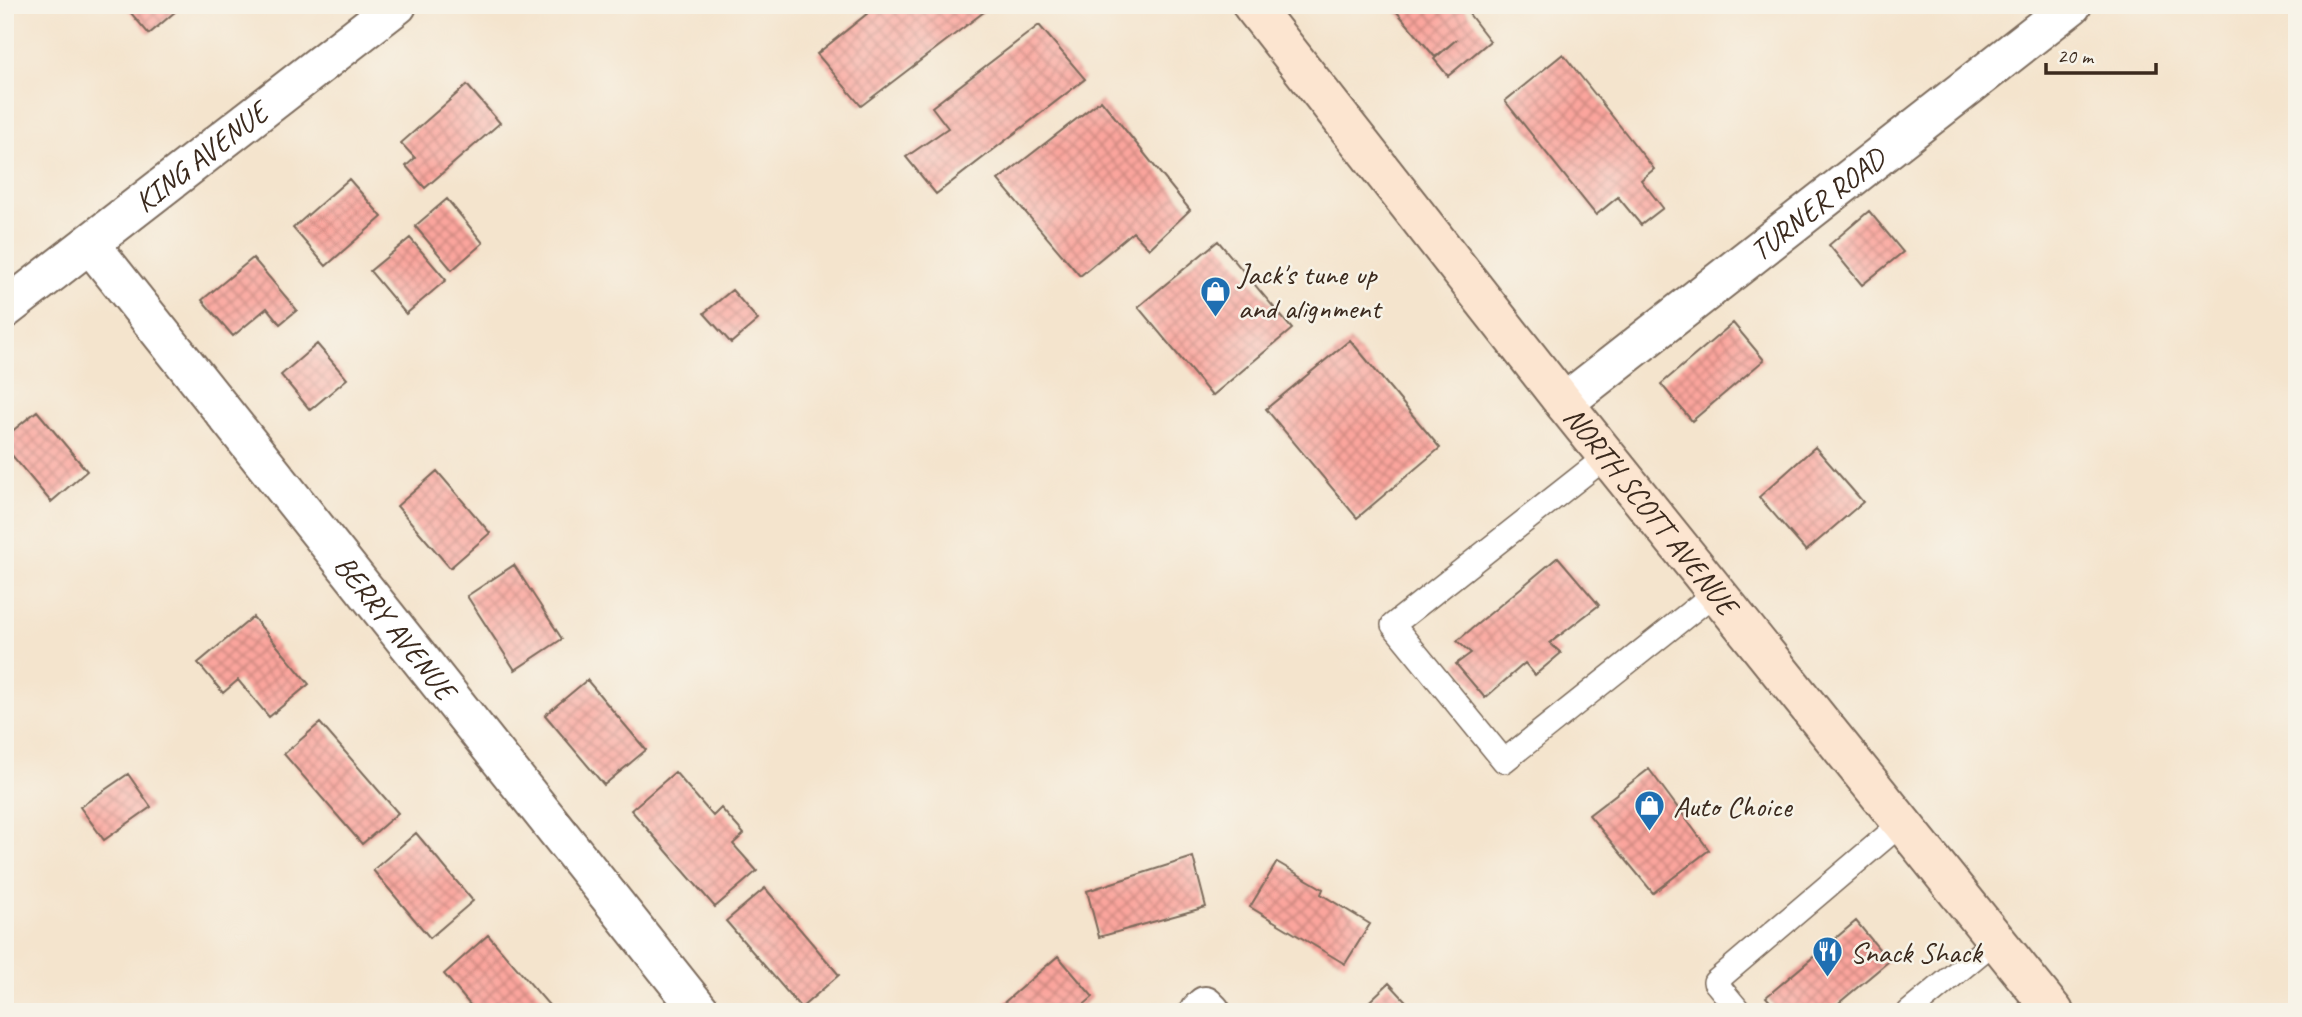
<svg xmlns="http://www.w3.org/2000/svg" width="2302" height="1017" viewBox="0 0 2302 1017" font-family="Caveat,sans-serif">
  <defs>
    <pattern id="building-cross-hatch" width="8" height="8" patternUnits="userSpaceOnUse" patternTransform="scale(1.75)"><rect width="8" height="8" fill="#fba59d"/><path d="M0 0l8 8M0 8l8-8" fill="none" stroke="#cc877f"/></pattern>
  </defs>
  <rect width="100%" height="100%" fill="#f7f3e8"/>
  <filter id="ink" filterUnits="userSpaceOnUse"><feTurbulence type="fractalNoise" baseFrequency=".0143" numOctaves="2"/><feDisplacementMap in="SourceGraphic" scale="14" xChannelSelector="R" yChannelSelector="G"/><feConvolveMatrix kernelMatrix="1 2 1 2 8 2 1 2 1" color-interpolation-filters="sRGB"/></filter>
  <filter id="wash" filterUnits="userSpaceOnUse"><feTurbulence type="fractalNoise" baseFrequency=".00686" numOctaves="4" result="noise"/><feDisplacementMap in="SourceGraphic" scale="28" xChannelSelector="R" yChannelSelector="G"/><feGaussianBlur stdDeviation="1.57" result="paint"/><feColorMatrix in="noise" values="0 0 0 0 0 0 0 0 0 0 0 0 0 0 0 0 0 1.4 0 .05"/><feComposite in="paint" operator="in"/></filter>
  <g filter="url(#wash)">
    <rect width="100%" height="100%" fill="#f4e4cd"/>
    <g id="blocks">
      <path fill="url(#building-cross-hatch)" d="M 124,5 L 183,5 L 149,34 Z
        M 878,5 L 993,5 L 861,106 L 817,54 Z
        M 1391,5 L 1462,5 L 1490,41 L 1448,76 L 1434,59 L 1457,39 L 1435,57 Z
        M 1039,25 L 1085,79 L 936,194 L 906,157 L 948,128 L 932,107 Z
        M 1563,54 L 1654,169 L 1641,180 L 1663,208 L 1641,225 L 1618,197 L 1596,215 L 1505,101 Z
        M 467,85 L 500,123 L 425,188 L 406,166 L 415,158 L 401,143 Z
        M 1101,100 L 1190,210 L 1149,249 L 1133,232 L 1080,276 L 998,180 Z
        M 349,179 L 382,217 L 326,266 L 293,228 Z
        M 447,199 L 483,243 L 452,270 L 415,226 Z
        M 1869,211 L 1903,252 L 1862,285 L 1829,245 Z
        M 410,238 L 446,280 L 406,314 L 370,271 Z
        M 1218,241 L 1292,329 L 1212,396 L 1138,307 Z
        M 253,258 L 297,310 L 280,324 L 267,308 L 233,336 L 202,300 Z
        M 732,290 L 758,320 L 731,343 L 704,313 Z
        M 1733,323 L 1764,360 L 1692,421 L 1661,384 Z
        M 1350,340 L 1440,448 L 1357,518 L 1266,409 Z
        M 317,344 L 347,379 L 310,410 L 281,375 Z
        M 37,411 L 87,471 L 51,502 L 5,447 L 5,437 Z
        M 1815,447 L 1863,502 L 1806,551 L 1759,497 Z
        M 437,471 L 490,533 L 450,568 L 397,506 Z
        M 1558,557 L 1599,605 L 1550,643 L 1561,653 L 1535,675 L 1525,663 L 1485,698 L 1456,664 L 1471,653 L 1457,641 Z
        M 514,565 L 562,639 L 515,670 L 467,596 Z
        M 253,617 L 309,684 L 269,717 L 238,680 L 223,693 L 198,663 Z
        M 587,680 L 646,750 L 604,785 L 545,715 Z
        M 320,723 L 398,813 L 362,844 L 284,754 Z
        M 1649,769 L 1709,850 L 1653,893 L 1589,815 Z
        M 675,772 L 713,816 L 721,808 L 744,834 L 733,844 L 757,871 L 715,907 L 631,810 Z
        M 128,774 L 151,807 L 104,840 L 80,807 Z
        M 416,833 L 473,901 L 430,938 L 373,870 Z
        M 1193,857 L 1206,907 L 1099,937 L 1087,891 Z
        M 1277,862 L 1323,889 L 1321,894 L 1370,924 L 1345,964 L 1250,907 Z
        M 765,888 L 839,975 L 801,1008 L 726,921 Z
        M 1856,921 L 1889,961 L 1828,1012 L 1779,1012 L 1766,997 Z
        M 488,935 L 555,1012 L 476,1012 L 444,974 Z
        M 1058,956 L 1093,997 L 1075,1012 L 993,1012 Z
        M 1389,983 L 1416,1012 L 1358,1012 Z"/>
    </g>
  </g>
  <g filter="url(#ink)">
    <use href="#blocks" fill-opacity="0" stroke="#7c6b5b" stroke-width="2"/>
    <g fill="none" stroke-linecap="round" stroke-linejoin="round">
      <defs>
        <path id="service" d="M 1607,456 L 1393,625 L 1504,761 L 1716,592
          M 1740,1012 L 1715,982 L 1902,823
          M 1909,1012 L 1996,940"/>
        <g id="minor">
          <path id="s1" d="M 90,244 L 701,1012"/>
          <path id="s2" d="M 5,309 L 397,5"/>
          <path id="s3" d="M 1564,403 L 2072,5"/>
          <path d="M 1199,1012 L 1205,1006 L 1211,1012"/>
        </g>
        <g id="secondary">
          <path id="s4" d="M 1252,5 L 1564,403 L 2054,1012"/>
        </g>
      </defs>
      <use href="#service" stroke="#7c6b5b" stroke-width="26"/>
      <use href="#minor" stroke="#7c6b5b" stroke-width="42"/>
      <use href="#secondary" stroke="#7c6b5b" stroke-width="42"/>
      <use href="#service" stroke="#fff" stroke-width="23"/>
      <use href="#minor" stroke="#fff" stroke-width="38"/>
      <use href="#secondary" stroke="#fce5d0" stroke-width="38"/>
    </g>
  </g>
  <defs>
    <symbol id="shop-pin" viewBox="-11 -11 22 30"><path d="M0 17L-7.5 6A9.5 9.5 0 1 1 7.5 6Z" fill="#1f6fb2" stroke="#f7f3e8"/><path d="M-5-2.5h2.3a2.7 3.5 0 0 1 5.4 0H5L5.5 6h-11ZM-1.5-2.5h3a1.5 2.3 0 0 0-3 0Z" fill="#fff"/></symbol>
    <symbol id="restaurant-pin" viewBox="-11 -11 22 30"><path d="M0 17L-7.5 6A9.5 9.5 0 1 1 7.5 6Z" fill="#1f6fb2" stroke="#f7f3e8"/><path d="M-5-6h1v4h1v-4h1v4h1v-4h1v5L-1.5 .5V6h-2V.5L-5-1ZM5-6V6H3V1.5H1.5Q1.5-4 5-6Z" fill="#fff"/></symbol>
  </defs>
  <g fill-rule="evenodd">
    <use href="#shop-pin" x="1198" y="274" width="35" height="47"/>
    <use href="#shop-pin" x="1632" y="788" width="35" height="47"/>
    <use href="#restaurant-pin" x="1810" y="934" width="35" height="47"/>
  </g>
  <g text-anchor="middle" stroke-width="5" stroke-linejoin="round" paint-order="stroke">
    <g font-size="30" fill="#3b2a1e" stroke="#f7f3e8">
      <text dy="10" stroke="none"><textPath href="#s2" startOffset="248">KING AVENUE</textPath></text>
      <text dy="10" stroke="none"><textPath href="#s3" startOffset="322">TURNER ROAD</textPath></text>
      <text dy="10" stroke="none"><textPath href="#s4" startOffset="644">NORTH SCOTT AVENUE</textPath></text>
      <text dy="10" stroke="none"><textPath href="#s1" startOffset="490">BERRY AVENUE</textPath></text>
    </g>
    <g font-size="30" fill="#3b2a1e" stroke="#f7f3e8" text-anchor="start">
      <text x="1238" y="284">Jack's tune up<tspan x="1238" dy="34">and alignment</tspan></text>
      <text x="1673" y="816">Auto Choice</text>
      <text x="1850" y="962">Snack Shack</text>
    </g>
  </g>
  <rect width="2302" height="1017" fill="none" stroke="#f7f3e8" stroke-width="28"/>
  <path d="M2046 63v10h110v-10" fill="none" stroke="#3b2a1e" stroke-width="3.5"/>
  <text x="2057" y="63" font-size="21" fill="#3b2a1e" stroke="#f7f3e8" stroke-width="5" paint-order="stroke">20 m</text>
</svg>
